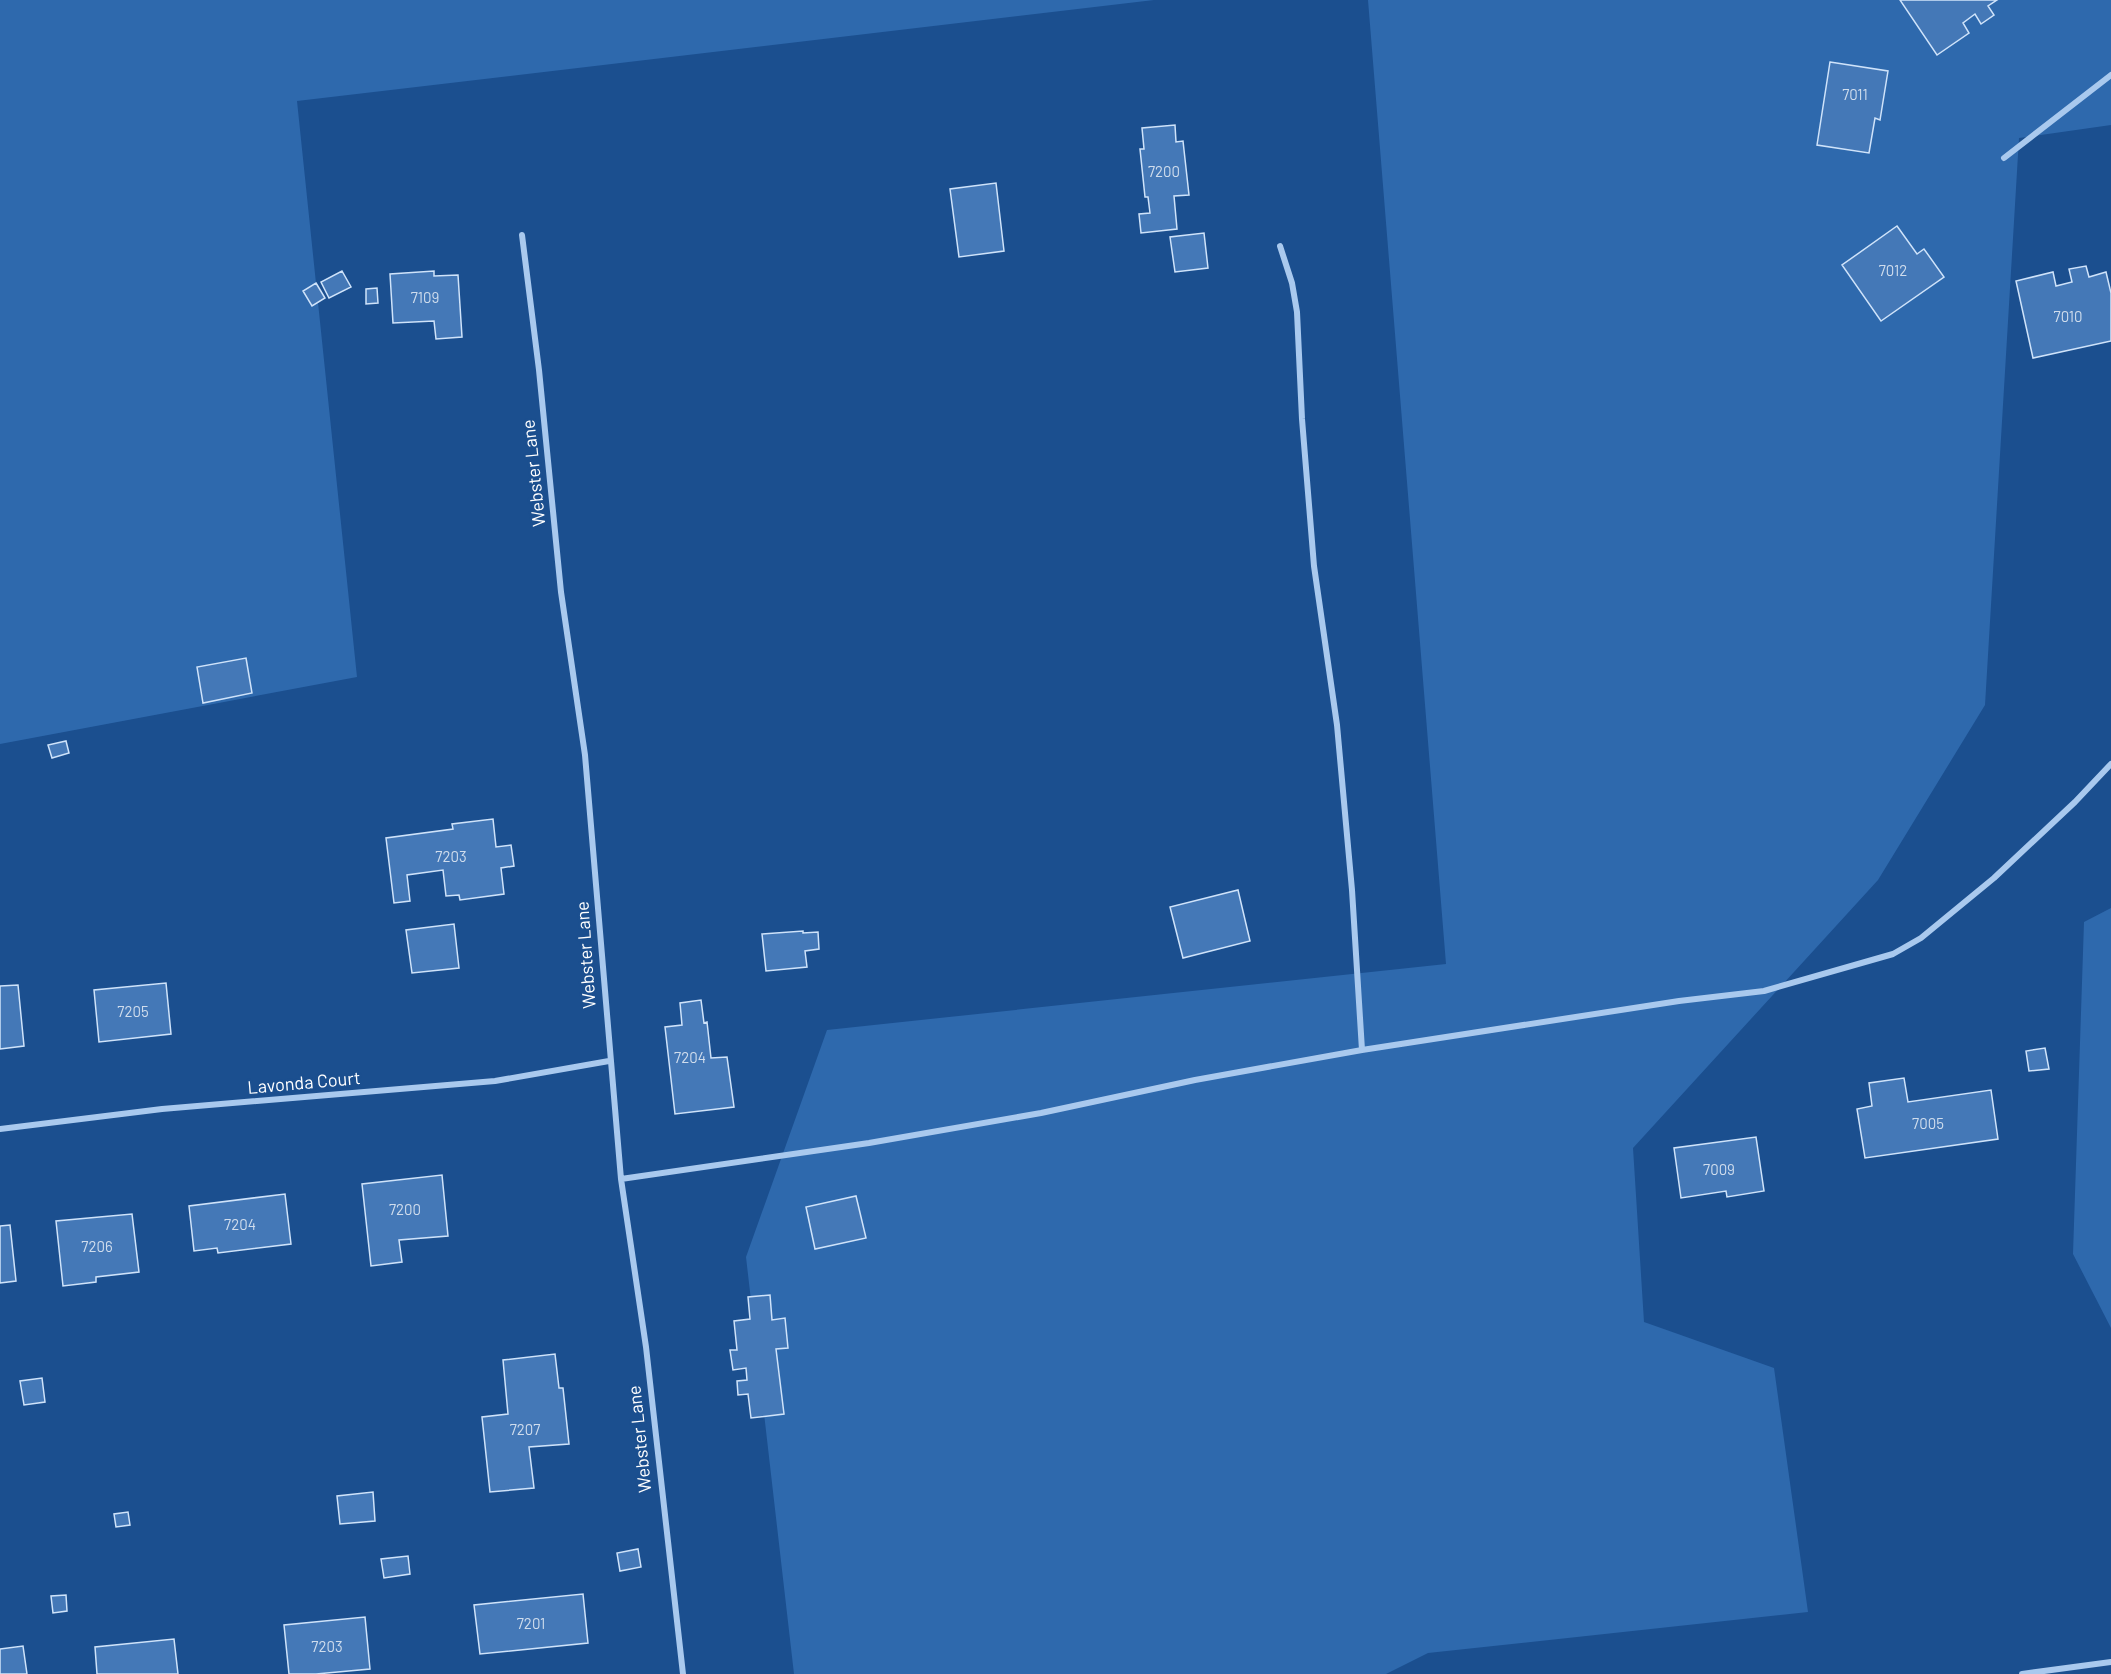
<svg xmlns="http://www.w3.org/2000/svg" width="2111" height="1674" viewBox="0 0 2111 1674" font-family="Barlow,sans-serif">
  <rect width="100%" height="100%" fill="#1b4f8f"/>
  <path fill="#2e69ad" d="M 0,0 L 1154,0 L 297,101 L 357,677 L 0,744 Z
    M 1368,0 L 2111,0 L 2111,125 L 2019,138 L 1985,705 L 1878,880 L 1633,1148 L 1644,1322 L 1774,1368 L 1808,1612 L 1428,1653 L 1386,1674 L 794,1674 L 746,1257 L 827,1030 L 1446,964 Z
    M 2111,908 L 2111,1328 L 2073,1254 L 2084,922 Z"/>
  <path fill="#4478b7" stroke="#cfe3fa" stroke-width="1.5" d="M 1900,0 L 1997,0 L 1988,6 L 1994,15 L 1981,24 L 1975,14 L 1963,23 L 1969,33 L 1937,55 Z
    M 1830,62 L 1888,71 L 1880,120 L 1875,118 L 1869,153 L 1817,145 Z
    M 1175,125 L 1176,142 L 1183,141 L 1189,195 L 1174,196 L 1177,229 L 1141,233 L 1139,214 L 1150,213 L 1148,197 L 1145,197 L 1140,149 L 1144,149 L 1142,128 Z
    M 996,183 L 1004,251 L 959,257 L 950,189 Z
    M 1897,226 L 1917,254 L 1924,249 L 1944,277 L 1881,321 L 1842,265 Z
    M 1204,233 L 1208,268 L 1175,272 L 1170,237 Z
    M 2086,266 L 2089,277 L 2106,272 L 2111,293 L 2111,341 L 2033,358 L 2016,281 L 2053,272 L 2056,286 L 2072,282 L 2069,269 Z
    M 342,271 L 351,287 L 329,298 L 321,282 Z
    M 434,271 L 434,276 L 458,275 L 462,337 L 436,339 L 434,321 L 393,323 L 390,274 Z
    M 316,283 L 325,298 L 312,306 L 303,291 Z
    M 377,288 L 378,303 L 366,304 L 366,289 Z
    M 246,658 L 252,693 L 203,703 L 197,667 Z
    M 66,741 L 69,753 L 52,758 L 48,745 Z
    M 493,819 L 496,847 L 511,845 L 514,866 L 501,868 L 504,894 L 460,900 L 459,895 L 446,896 L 443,870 L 407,875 L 410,901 L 394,903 L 386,838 L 453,829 L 452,824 Z
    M 1238,890 L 1250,941 L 1183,958 L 1170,907 Z
    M 454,924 L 459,968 L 412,973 L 406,930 Z
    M 803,931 L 803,933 L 818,932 L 819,949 L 805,951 L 807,967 L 766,971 L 762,934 Z
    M 166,983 L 171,1034 L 99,1042 L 94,990 Z
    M 18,985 L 24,1046 L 0,1049 L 0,986 Z
    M 701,1000 L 704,1023 L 707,1022 L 711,1058 L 727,1057 L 734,1107 L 675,1114 L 665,1027 L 682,1025 L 680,1003 Z
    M 2045,1048 L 2049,1069 L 2029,1071 L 2026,1051 Z
    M 1904,1078 L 1908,1102 L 1991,1090 L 1998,1139 L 1865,1158 L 1857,1109 L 1872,1106 L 1869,1083 Z
    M 1756,1137 L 1764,1191 L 1727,1197 L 1726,1191 L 1681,1198 L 1674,1148 Z
    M 442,1175 L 448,1236 L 399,1240 L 402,1262 L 371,1266 L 362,1184 Z
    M 285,1194 L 291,1244 L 218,1253 L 217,1248 L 194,1251 L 189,1206 Z
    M 856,1196 L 866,1238 L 815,1249 L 806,1207 Z
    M 132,1214 L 139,1272 L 96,1277 L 96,1282 L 63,1286 L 56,1221 Z
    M 10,1225 L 16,1281 L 0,1283 L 0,1226 Z
    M 770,1295 L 772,1320 L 785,1318 L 788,1348 L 776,1349 L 784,1414 L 751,1418 L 748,1394 L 738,1395 L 737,1381 L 747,1380 L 746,1368 L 733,1370 L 730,1350 L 737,1350 L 734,1321 L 750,1319 L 748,1297 Z
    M 555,1354 L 559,1388 L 563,1388 L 569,1444 L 529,1447 L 534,1488 L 490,1492 L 482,1417 L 508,1414 L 503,1360 Z
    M 42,1378 L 45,1402 L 24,1405 L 20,1381 Z
    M 373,1492 L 375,1521 L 340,1524 L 337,1496 Z
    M 128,1512 L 130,1525 L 116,1527 L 114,1514 Z
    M 638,1549 L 641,1567 L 620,1571 L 617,1553 Z
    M 408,1556 L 410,1574 L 384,1578 L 381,1559 Z
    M 583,1594 L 588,1643 L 480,1654 L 474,1605 Z
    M 66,1595 L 67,1611 L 53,1613 L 51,1596 Z
    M 365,1617 L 370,1669 L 316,1674 L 289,1674 L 284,1625 Z
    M 174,1639 L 178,1674 L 97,1674 L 95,1647 Z
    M 23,1646 L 27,1674 L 0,1674 L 0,1649 Z"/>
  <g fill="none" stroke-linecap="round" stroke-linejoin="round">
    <path stroke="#a9c9ee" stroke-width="6" d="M 2004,158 L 2111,75
      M 522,235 L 539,370 L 561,592 L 585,755 L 621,1179 L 646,1347 L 683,1674
      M 1280,246 L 1292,283 L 1297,312 L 1302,419 L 1314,566 L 1337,725 L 1352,890 L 1362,1050
      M 0,1129 L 162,1109 L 495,1081 L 609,1061
      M 621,1179 L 869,1143 L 1041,1113 L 1195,1080 L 1362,1050 L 1679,1001 L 1764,991 L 1893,954 L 1921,938 L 1994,878 L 2075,802 L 2111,764
      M 2022,1674 L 2111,1662"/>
  </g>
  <g text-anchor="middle" stroke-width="5" stroke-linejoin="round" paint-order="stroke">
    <g font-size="15" fill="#d0dded">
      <text x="1855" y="100">7011</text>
      <text x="1164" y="177">7200</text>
      <text x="1893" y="276">7012</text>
      <text x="425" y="303">7109</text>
      <text x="2068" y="322">7010</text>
      <text x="451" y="862">7203</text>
      <text x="133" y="1017">7205</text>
      <text x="690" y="1063">7204</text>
      <text x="1928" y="1129">7005</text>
      <text x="1719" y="1175">7009</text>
      <text x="405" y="1215">7200</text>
      <text x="240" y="1230">7204</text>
      <text x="97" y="1252">7206</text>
      <text x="525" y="1435">7207</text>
      <text x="531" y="1629">7201</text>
      <text x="327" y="1652">7203</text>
    </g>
    <g font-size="18" fill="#fff" stroke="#1b4f8f">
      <text transform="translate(534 473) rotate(-96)" y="6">Webster Lane</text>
      <text transform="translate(586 955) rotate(-94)" y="6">Webster Lane</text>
      <text transform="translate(304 1083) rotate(-5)" y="6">Lavonda Court</text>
      <text transform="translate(640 1439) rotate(-96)" y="6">Webster Lane</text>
    </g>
  </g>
</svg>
